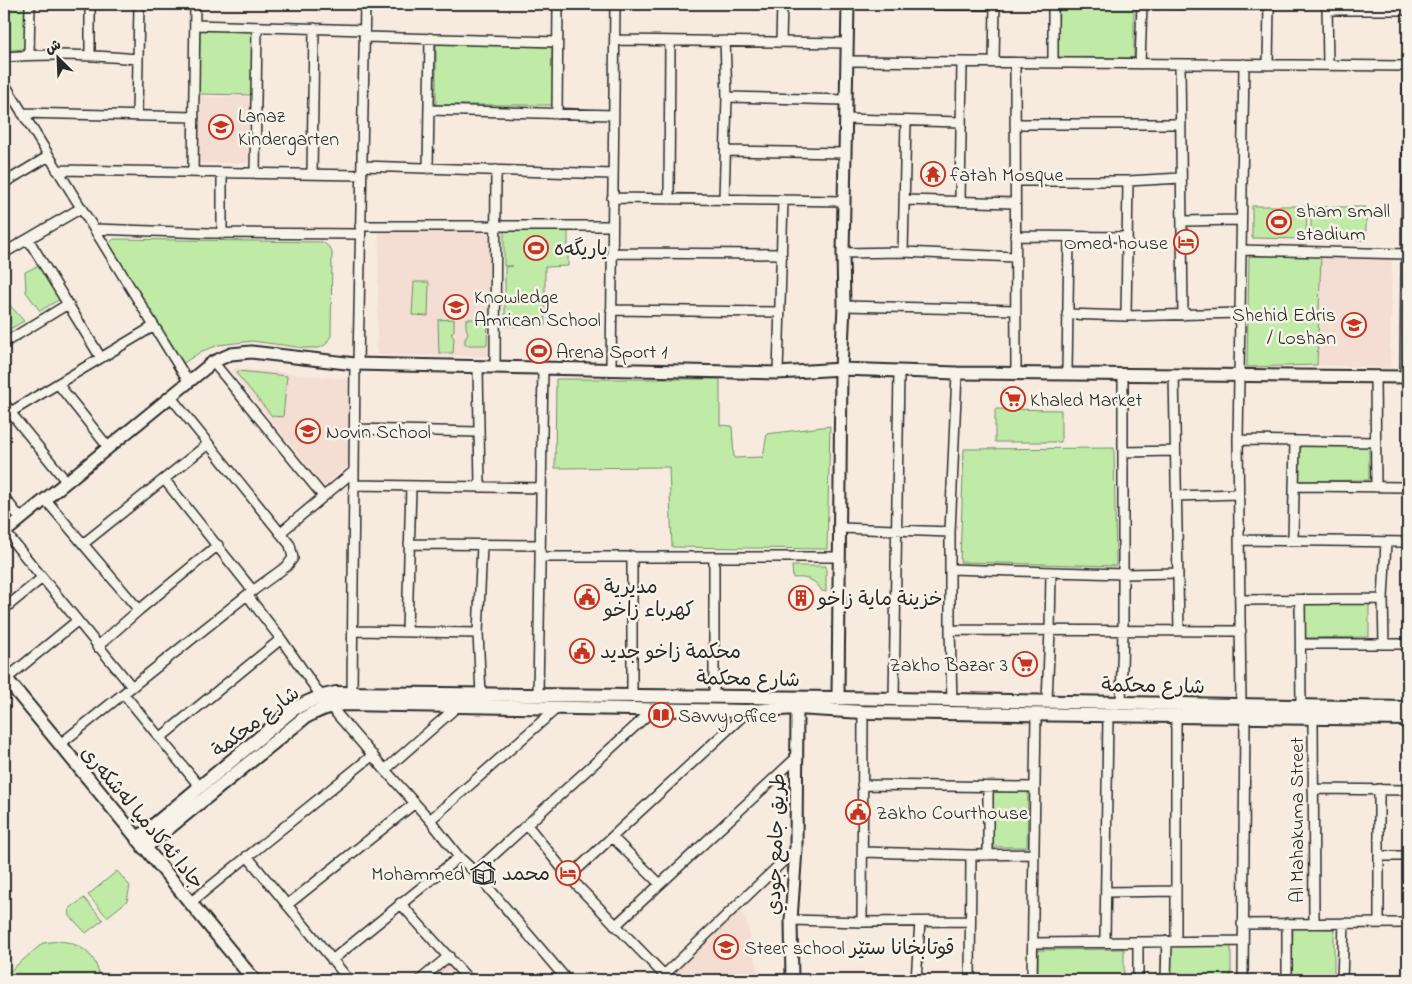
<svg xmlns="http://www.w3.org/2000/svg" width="1412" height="984" viewBox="0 0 1412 984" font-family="'Indie Flower','Playpen Sans Arabic',sans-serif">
  <rect width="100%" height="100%" fill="#f7ebe0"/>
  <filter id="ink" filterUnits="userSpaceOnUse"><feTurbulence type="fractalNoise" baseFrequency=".02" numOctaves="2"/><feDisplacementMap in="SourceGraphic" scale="10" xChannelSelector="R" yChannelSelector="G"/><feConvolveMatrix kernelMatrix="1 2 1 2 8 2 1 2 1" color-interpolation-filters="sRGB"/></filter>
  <g filter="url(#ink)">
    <path fill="#f4ddd3" d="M 200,96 L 250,97 L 248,163 L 199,163 Z
      M 379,228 L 492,229 L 490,356 L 377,355 Z
      M 1321,255 L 1392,259 L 1390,368 L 1317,365 Z
      M 234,368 L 348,379 L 349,465 L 324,486 L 232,372 Z
      M 738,910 L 746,920 L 760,980 L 676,980 L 670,974 Z
      M 447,964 L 460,980 L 427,980 Z"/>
    <path fill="#bfeba7" stroke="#758b69" d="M 4,4 L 25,4 L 24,49 L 4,51 Z
      M 1059,4 L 1134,4 L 1134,58 L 1058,57 Z
      M 200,30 L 252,31 L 251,95 L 199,94 Z
      M 436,44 L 552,47 L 553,105 L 436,105 Z
      M 1252,206 L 1307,206 L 1306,239 L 1252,238 Z
      M 1311,207 L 1366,207 L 1366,240 L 1311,240 Z
      M 504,230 L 568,230 L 568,266 L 545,267 L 545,326 L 505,326 L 505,267 L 513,266 L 504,266 Z
      M 114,239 L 323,242 L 331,249 L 332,253 L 331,336 L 325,345 L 319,348 L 305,348 L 252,341 L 219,345 L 202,351 L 182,364 L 178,361 L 139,292 L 107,245 Z
      M 1321,255 L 1317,365 L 1247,367 L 1249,256 Z
      M 40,265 L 60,299 L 40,311 L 26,292 L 25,272 Z
      M 414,282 L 429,282 L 428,316 L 412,315 Z
      M 7,302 L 24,321 L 5,332 L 4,303 Z
      M 454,319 L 454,330 L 451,334 L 454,338 L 453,353 L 439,353 L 438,320 Z
      M 466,319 L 488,319 L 487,345 L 465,345 L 465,339 L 468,333 L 466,327 Z
      M 238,371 L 287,376 L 283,417 L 272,416 L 237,374 Z
      M 556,379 L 720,379 L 720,425 L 732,426 L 734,458 L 763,457 L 767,434 L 830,426 L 827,549 L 672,547 L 669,467 L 555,468 Z
      M 995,409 L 1061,410 L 1061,442 L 995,442 Z
      M 1299,446 L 1369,446 L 1369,480 L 1299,481 Z
      M 1114,448 L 1116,566 L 960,562 L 964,449 Z
      M 792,566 L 826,566 L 826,592 L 822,591 C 815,579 806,577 793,578 Z
      M 1297,604 L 1369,604 L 1369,637 L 1297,638 Z
      M 991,792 L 1028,792 L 1027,847 L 991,847 Z
      M 117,871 L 130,886 L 127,901 L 107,917 L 88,895 Z
      M 84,898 L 103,920 L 86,933 L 70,916 L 69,909 Z
      M 1293,928 L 1334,929 L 1334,980 L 1292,980 Z
      M 58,941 C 80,942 99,956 99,980 L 4,980 L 4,976 L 43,943 Z
      M 1161,944 L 1231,944 L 1231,980 L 1161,980 Z
      M 1124,949 L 1124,980 L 1038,980 L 1038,950 Z"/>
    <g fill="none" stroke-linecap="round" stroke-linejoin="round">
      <defs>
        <path id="minor" d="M 890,4 L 995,5
          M 1176,4 L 1269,5
          M 1327,4 L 1328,65
          M 1327,10 L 1408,10
          M 195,25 L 364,30
          M 364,37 L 557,42
          M 615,40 L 847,43
          M 781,42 L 782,4
          M 29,55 L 30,4
          M 90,55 L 90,4
          M 4,57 C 49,53 93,55 138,59
          M 847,61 L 1408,66
          M 994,62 L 995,4
          M 1015,63 L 1016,373
          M 1053,63 L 1053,4
          M 1140,64 L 1142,4
          M 1180,64 L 1183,315
          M 1268,65 L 1269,4
          M 4,83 L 188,381
          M 727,97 L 845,100
          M 429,110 L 613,115
          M 22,113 L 194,117
          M 557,114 L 558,4
          M 137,115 L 139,4
          M 846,119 L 961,122
          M 1015,124 L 1181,124
          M 726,151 L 845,153
          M 362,166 L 612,174
          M 428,169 L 430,38
          M 57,170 L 361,175
          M 193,172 L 195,4
          M 255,173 L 257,27
          M 312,174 L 314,28
          M 1015,181 L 1128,181 L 1181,178
          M 4,183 L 49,156
          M 612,198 L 844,201
          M 669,199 L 670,41
          M 724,199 L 727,97 L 725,41
          M 904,200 L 1015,203
          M 960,201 L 962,62
          M 1182,221 L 1241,220
          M 360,226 L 612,226
          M 94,229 L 209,233 L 360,234
          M 222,234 L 222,173
          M 1015,236 L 1127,237
          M 28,239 L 101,358
          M 1241,250 L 1407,254
          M 903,252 L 906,121
          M 4,253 L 81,208
          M 612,253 L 781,254
          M 843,253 L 903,252 L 1015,257
          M 844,306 L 1015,310
          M 611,310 L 780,312
          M 1067,314 L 1126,316 L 1240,313
          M 1126,316 L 1128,181
          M 4,343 L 68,304
          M 213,362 L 323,496
          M 358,364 L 365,4
          M 478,367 L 480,487
          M 495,367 L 496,170
          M 611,370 L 615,4
          M 778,373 L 783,200
          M 1067,373 L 1069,237
          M 1174,374 L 1179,631
          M 1375,377 L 1376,487
          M 1405,377 L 1408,66
          M 58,384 L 108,447
          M 4,402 L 10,412 L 66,481
          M 4,416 L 154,326
          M 355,429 L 478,432
          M 1238,440 L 1375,442
          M 1123,452 L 1175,451
          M 164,479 L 253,591
          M 354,485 L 541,488
          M 1294,486 L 1408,487
          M 1176,496 L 1238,494
          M 4,497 L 21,519
          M 45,499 L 139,610
          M 840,528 L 950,532
          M 5,532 L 132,687
          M 280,533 L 354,471
          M 1239,540 L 1408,542
          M 1293,541 L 1295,441
          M 83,544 L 208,444
          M 409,544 L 540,545
          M 632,556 L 632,695
          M 540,557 L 839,557
          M 950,569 L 1123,574 L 1178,573
          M 247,595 L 281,639 L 321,696
          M 1240,600 L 1383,599
          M 1300,600 L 1301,707
          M 4,609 L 42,578
          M 950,630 L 1241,631
          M 353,631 L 478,633
          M 407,631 L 411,486
          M 1301,644 L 1408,644
          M 1384,644 L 1383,599 L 1386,542
          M 97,647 L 139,610 L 218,545
          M 6,679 L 77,621
          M 352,693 L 355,364
          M 124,694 L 200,787
          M 481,694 L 478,633 L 482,545
          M 538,695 L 543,368
          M 714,697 L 714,558
          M 894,699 L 899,371
          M 952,701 L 950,630 L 950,532 L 957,373
          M 1047,701 L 1050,630 L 1051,572
          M 1121,703 L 1123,631 L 1123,374
          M 1241,705 L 1238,440 L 1244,64
          M 330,706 L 385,770 L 430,820 L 459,857 L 475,872 L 567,980
          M 1176,716 L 1176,941
          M 1313,718 L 1314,923
          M 160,738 L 281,639
          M 59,745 L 247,595 L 287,566 L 293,558 L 290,545 L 170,396
          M 385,770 L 459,705
          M 862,785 L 1034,787
          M 1313,789 L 1408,790
          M 1379,789 L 1379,923
          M 430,820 L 556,709
          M 527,825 L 569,877 L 669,980
          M 612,837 L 660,884
          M 862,852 L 971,855 L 1034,854
          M 988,855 L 988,787
          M 247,856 L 349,980
          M 1379,856 L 1408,856
          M 475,872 L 653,710
          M 569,877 L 748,711
          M 1106,892 L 1176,891
          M 190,903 L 373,755
          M 400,903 L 469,980
          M 287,905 L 415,803
          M 791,920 L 862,922 L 970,921
          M 862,922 L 863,712
          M 1242,924 L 1408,923
          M 615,926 L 796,758
          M 1105,942 L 1108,715
          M 1033,943 L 1242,941
          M 332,960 L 459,857
          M 664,975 L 796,849
          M 420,980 L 449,956
          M 916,980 L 920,922
          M 970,980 L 971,855
          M 1032,980 L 1036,714
          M 1138,980 L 1138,942
          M 1166,980 L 1167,941
          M 1243,980 L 1245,717
          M 1287,980 L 1287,923
          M 1342,980 L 1344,923"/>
        <path id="tertiary" d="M 4,533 L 213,362 L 231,354 L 251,352 L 355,364 L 778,373 L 841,369 L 957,373 L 1408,377
          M 838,698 L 841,369 L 844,306 L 843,253 L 848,4
          M 792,980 L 791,920 L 796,849 L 797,708"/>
        <path id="secondary" d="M 4,676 L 254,980
          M 137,839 L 294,709 C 308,701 320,696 336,693 L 838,698 L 1408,708
          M 144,848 L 304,718 C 317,710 328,706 343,704 L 748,711 L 797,708 L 863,712 L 1408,719"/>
      </defs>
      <use href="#minor" stroke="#2b2b2b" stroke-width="12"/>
      <use href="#tertiary" stroke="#2b2b2b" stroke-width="15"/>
      <use href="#secondary" stroke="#2b2b2b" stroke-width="16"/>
      <use href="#minor" stroke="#f7f3e8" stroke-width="9"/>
      <use href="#tertiary" stroke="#f7f3e8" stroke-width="11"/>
      <use href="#secondary" stroke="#f7f3e8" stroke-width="12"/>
    </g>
  </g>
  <defs>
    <symbol id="school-ring" viewBox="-11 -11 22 22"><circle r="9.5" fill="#f7f3e8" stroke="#c8321e" stroke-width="1.5"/><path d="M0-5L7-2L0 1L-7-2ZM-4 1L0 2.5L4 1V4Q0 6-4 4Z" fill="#c8321e"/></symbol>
    <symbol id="temple-ring" viewBox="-11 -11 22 22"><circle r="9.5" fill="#f7f3e8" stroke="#c8321e" stroke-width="1.5"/><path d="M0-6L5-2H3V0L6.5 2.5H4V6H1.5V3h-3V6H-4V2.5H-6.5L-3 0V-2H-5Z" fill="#c8321e"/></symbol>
    <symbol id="stadium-ring" viewBox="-11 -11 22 22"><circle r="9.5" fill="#f7f3e8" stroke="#c8321e" stroke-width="1.5"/><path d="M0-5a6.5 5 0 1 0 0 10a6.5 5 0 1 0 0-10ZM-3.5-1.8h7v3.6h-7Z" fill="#c8321e"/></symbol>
    <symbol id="hotel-ring" viewBox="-11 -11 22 22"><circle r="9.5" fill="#f7f3e8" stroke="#c8321e" stroke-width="1.5"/><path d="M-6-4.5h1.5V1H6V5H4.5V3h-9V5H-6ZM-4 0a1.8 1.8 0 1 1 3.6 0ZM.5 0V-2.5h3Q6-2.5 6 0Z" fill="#c8321e"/></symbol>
    <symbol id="supermarket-ring" viewBox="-11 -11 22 22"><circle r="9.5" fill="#f7f3e8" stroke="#c8321e" stroke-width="1.5"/><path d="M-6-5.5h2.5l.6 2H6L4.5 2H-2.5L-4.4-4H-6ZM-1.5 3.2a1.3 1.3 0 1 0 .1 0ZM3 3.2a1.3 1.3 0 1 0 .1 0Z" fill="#c8321e"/></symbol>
    <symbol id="civic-ring" viewBox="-11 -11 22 22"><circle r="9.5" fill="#f7f3e8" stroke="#c8321e" stroke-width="1.5"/><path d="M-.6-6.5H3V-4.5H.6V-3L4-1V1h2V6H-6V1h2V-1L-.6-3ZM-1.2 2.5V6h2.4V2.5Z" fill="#c8321e"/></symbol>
    <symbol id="building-ring" viewBox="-11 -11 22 22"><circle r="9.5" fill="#f7f3e8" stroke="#c8321e" stroke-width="1.5"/><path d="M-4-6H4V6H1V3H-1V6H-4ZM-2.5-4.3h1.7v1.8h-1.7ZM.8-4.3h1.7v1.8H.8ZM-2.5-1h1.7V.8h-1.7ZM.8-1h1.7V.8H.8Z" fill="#c8321e"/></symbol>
    <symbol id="library-ring" viewBox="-11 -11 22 22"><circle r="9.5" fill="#f7f3e8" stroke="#c8321e" stroke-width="1.5"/><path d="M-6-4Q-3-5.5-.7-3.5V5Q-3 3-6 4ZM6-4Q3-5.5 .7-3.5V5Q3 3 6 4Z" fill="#c8321e"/></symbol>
  </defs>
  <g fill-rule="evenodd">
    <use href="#school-ring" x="207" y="113" width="28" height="28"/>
    <use href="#temple-ring" x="919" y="160" width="28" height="28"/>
    <use href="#stadium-ring" x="1265" y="208" width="28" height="28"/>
    <use href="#hotel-ring" x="1172" y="228" width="28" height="28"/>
    <use href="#stadium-ring" x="522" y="234" width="28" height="28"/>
    <use href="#school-ring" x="442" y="293" width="28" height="28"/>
    <use href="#school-ring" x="1340" y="311" width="28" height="28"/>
    <use href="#stadium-ring" x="525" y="337" width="28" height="28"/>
    <use href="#supermarket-ring" x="999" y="385" width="28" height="28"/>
    <use href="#school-ring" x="294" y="417" width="28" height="28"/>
    <use href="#civic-ring" x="573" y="583" width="28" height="28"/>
    <use href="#building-ring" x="787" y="584" width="28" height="28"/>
    <use href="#civic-ring" x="568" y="637" width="28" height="28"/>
    <use href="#supermarket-ring" x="1011" y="650" width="28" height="28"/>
    <use href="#library-ring" x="647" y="701" width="28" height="28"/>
    <use href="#civic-ring" x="844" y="798" width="28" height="28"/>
    <use href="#hotel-ring" x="554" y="859" width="28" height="28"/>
    <use href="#school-ring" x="712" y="933" width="28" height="28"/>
  </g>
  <g text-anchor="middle" stroke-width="5" stroke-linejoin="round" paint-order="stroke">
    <g font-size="20" fill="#2b2b2b" stroke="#f7f3e8" text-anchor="start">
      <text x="238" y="122">Lanaz<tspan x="238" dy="23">Kindergarten</tspan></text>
      <text x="950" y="181">fatah Mosque</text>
      <text x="1296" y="217">sham small<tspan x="1296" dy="23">stadium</tspan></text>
      <text x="1168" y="249" text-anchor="end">Omed house</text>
      <text x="554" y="255">یاریگه‌ه</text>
      <text x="474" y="303">Knowledge<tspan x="474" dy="23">Amrican School</tspan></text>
      <text x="1336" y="321" text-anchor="end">Shehid Edris<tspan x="1336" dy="23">/ Loshan</tspan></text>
      <text x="556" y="358">Arena Sport 1</text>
      <text x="1030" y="406">Khaled Market</text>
      <text x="326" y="438">Novin School</text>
      <text x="604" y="593">مديرية<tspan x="604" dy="23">كهرباء زاخو</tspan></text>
      <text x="818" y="605">خزينة ماية زاخو</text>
      <text x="600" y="658">محكمة زاخو جديد</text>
      <text x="1008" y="671" text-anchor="end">Zakho Bazar 3</text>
      <text x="678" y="722">Savvy office</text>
      <text x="876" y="819">Zakho Courthouse</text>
      <text x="550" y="880" text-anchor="end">Mohammed 🏠 محمد</text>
      <text x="744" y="954">Steer school قوتابخانا ستێر</text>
    </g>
    <g font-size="20" fill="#2b2b2b" stroke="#f7f3e8">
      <text transform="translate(748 678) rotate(1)" y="7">شارع محكمة</text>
      <text transform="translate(1153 685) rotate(1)" y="7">شارع محكمة</text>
      <text transform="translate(255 721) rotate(-37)" y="7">شارع محكمة</text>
      <text transform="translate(143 817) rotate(50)" y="7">جادا ئه‌كادميا له‌شكه‌رى</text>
      <text transform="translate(1296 820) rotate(-90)" y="7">Al Mahakuma Street</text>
      <text transform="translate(775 844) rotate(-88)" y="7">طريق جامع جودي</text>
    </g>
  </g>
  <rect width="1412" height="984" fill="none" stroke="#f7f3e8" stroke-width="20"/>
  <rect x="10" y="10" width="1392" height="964" fill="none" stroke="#2b2b2b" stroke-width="2" filter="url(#ink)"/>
  <g transform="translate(58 58) rotate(336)" stroke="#f7f3e8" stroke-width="4" paint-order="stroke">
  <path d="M0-4L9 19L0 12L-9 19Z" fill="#2b2b2b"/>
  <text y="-8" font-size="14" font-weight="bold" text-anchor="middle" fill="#2b2b2b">ش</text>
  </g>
</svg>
